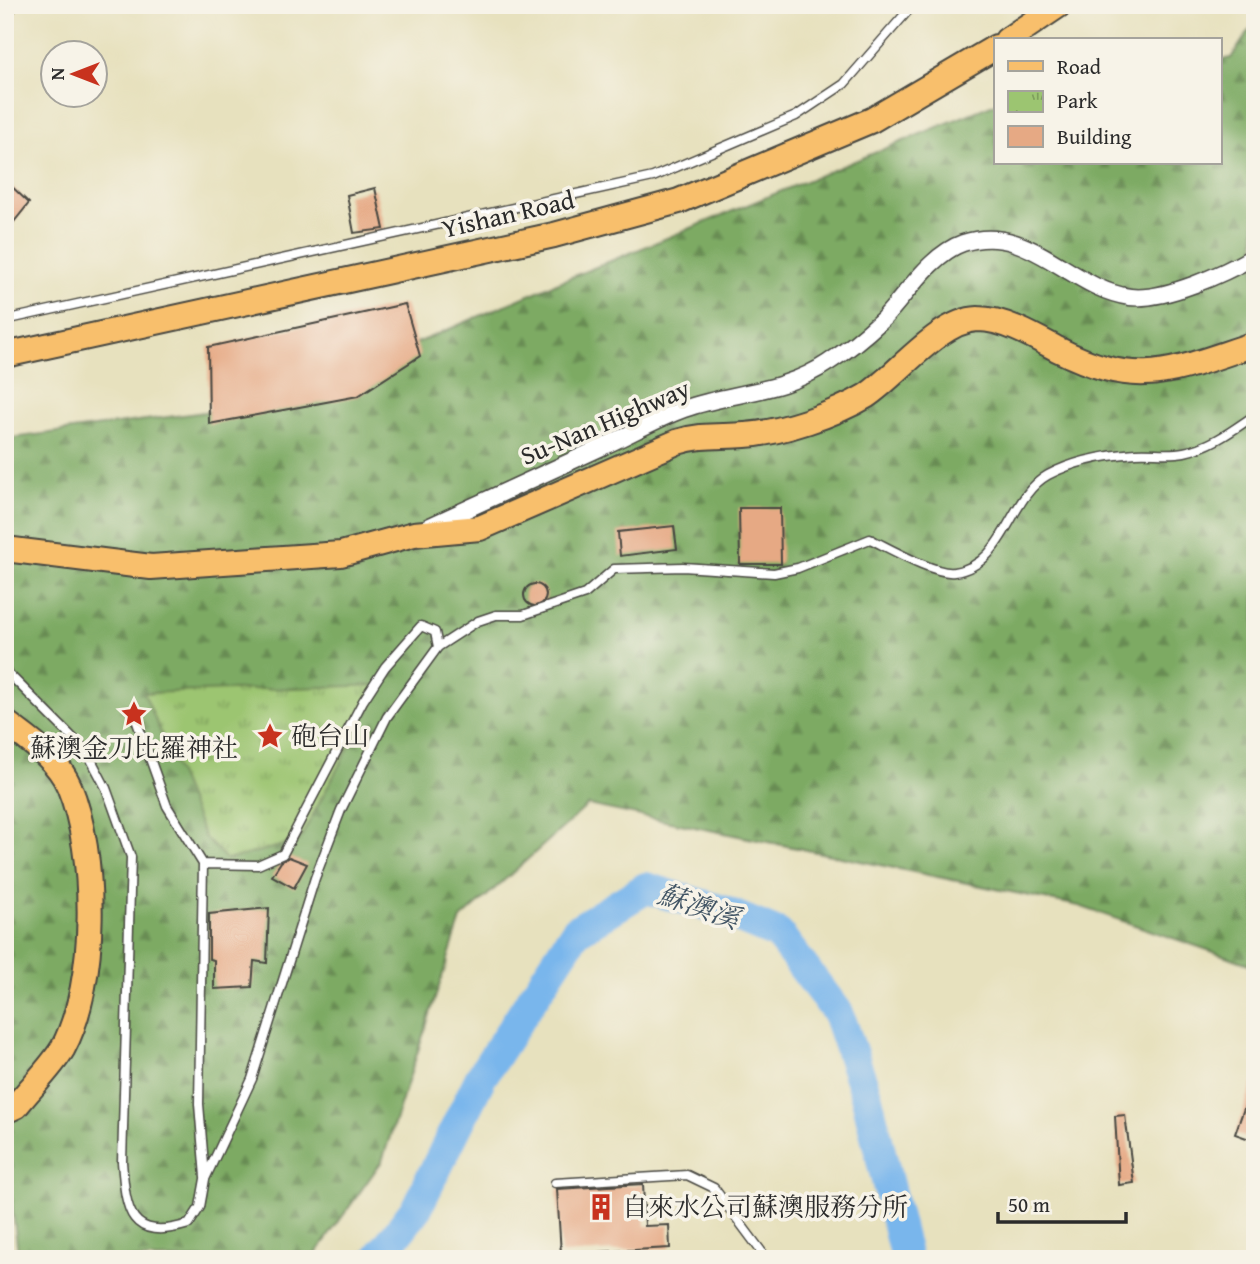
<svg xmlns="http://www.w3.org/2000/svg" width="1260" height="1264" viewBox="0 0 1260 1264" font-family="'Gentium Book Plus','Noto Serif TC',serif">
  <defs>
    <pattern id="forest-firs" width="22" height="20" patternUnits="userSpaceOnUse" patternTransform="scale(1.75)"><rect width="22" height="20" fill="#7daa63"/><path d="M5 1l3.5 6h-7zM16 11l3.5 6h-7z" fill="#678b52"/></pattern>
    <pattern id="park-tufts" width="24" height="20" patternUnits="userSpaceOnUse" patternTransform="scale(1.75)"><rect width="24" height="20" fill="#9cc571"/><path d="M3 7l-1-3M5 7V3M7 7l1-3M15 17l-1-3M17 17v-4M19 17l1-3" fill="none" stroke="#7fa05d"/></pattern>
  </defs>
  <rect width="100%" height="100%" fill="#f7f3e8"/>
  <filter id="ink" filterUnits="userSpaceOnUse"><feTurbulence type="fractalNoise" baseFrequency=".0143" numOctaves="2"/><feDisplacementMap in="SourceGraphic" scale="14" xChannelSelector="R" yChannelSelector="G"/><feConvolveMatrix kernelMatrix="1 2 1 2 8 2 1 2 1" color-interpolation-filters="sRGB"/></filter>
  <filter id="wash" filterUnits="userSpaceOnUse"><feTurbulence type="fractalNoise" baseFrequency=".00686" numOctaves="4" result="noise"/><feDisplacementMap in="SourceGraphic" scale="28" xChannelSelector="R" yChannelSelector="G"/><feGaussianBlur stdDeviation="1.57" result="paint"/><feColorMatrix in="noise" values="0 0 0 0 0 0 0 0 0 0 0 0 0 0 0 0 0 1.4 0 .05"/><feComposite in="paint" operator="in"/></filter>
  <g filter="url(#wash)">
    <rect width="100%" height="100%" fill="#e7e1be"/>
    <path fill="url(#forest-firs)" stroke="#546a47" stroke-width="2" d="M 1255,22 L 1255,966 L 1079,906 L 588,805 L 461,919 L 382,1161 L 312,1259 L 19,1259 L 5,1153 L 5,439 L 279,402 L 552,285 L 996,103 L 996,163 L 1220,163 L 1220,60 L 1231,58 Z"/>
    <path fill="url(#park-tufts)" stroke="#64784e" stroke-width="2" d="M 382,685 L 299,841 L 227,860 L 205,838 L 144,693 Z"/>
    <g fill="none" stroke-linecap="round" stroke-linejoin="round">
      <path stroke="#79b6ec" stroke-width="32" d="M 378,1259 L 416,1209 L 481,1077 L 576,931 L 646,888 L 720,910 L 778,934 L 838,1013 L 867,1098 L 906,1259"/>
    </g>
    <g id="blocks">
      <path fill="#e6a984" d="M 5,180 L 29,203 L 5,233 Z
        M 375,188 L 384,229 L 354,233 L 347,195 Z
        M 405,304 L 420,356 L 358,396 L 209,424 L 208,347 Z
        M 739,508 L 780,508 L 781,564 L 740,564 Z
        M 674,526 L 677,549 L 620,556 L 618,532 Z
        M524 595a11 11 0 1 1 22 0a11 11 0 1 1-22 0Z
        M 289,857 L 307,864 L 294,888 L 272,876 L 281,862 Z
        M 269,908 L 267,963 L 254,961 L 252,987 L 214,989 L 214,960 L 209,959 L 209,914 Z
        M 1253,1083 L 1255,1083 L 1255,1141 L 1235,1134 Z
        M 1125,1115 L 1134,1183 L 1119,1185 L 1115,1116 Z
        M 643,1184 L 645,1226 L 669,1225 L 670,1248 L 561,1254 L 557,1189 Z"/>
    </g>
  </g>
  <g filter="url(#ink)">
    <use href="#blocks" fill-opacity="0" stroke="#474641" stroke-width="2"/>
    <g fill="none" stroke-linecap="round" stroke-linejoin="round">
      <defs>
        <path id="service" d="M 5,320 L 653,177 L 796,116 L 844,84 L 913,5
          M 5,670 L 87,752 L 106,788 L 131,857 L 122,1162 C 126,1211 129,1242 189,1224 L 200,1207 L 205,1179 L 252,1079 L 315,878 L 341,810 L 387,717 L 438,647 L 478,621 L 496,615 L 523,615 L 585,594 L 614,569 L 683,567 L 774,573 L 798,568 L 870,539 C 889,548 936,575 954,572 C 1006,565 1008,497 1048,475 C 1074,461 1107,455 1136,453 C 1152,452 1169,455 1184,452 C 1211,447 1233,430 1255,415
          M 134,714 L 167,806 L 203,864 L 199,1104 L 205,1177
          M 203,864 L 258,865 L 283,854 L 363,701 L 385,667 L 421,626 L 435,632 L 438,647
          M 555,1183 L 687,1175 L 714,1188 L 767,1259"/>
        <path id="minor" d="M 5,10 L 9,5
          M 428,527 C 486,500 544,474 602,447 C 629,435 656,419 684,409 C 734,391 782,394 829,362 C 848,350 867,334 883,319 C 906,295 931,254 963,243 C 1028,221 1070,289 1130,297 C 1165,301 1225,273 1255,256"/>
        <path id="primary" d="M 1007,40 L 1059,5
          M 5,355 L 554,235 L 679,201 L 872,120 L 996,47
          M 5,549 L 151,567 L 341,554 L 414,534 L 480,528 L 677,442 C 701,434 721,437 745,435 C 780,433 836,414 866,396 C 898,375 939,320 978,319 C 1004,319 1035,337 1057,349 C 1141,391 1171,371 1255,344
          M 5,722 C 28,740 57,758 69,786 C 97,854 98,982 63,1048 C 51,1068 31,1087 16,1106 L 5,1111"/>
      </defs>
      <use href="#service" stroke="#474641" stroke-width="11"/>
      <use href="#minor" stroke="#474641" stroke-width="19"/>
      <use href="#primary" stroke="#474641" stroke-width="28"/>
      <use href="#service" stroke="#fff" stroke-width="8"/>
      <use href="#minor" stroke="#fff" stroke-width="16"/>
      <use href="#primary" stroke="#f8bf6c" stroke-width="24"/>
    </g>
  </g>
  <defs>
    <symbol id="sight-bare" viewBox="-9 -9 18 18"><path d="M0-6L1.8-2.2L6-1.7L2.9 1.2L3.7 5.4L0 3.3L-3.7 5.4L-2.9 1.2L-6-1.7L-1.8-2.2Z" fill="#c8321e" stroke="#f7f3e8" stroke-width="2.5" paint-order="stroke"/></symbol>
    <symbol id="building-bare" viewBox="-9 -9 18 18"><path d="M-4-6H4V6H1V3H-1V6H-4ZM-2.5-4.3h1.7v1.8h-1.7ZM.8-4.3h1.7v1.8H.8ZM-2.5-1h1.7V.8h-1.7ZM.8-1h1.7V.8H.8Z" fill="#c8321e" stroke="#f7f3e8" stroke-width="2.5" paint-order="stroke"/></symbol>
  </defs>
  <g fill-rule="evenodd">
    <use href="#sight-bare" x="115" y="695" width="38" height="38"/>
    <use href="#sight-bare" x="251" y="717" width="38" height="38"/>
    <use href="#building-bare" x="582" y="1188" width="38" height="38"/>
  </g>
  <g text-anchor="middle" stroke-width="7" stroke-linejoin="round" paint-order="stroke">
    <g font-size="26" fill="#2b2b2b" stroke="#f7f3e8">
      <text transform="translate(508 214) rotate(-13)" y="9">Yishan Road</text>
      <text transform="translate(605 422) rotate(-23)" y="9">Su-Nan Highway</text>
    </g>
    <g font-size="26" fill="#2b2b2b" stroke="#f7f3e8" text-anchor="start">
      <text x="291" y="745">砲台山</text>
      <text x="134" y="757" text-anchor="middle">蘇澳金刀比羅神社</text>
      <text x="622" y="1216">自來水公司蘇澳服務分所</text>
    </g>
    <g font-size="28" font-style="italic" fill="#425565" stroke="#f7f3e8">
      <text transform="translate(699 906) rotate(19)" y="10">蘇澳溪</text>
    </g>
  </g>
  <rect width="1260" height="1264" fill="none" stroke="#f7f3e8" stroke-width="28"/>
  <rect x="994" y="38" width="228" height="126" fill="#f7f3e8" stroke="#a5a39c" stroke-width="2"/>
  <rect x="1008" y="61" width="35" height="10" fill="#f8bf6c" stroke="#a5a39c" stroke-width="2"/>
  <text x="1057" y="74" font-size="21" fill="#2b2b2b">Road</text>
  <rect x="1008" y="91" width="35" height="21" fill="url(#park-tufts)" stroke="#a5a39c" stroke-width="2"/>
  <text x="1057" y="108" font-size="21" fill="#2b2b2b">Park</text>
  <rect x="1008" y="126" width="35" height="21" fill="#e6a984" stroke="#a5a39c" stroke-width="2"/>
  <text x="1057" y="144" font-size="21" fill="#2b2b2b">Building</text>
  <g transform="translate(74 74) rotate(270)"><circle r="33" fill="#f7f3e8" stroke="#a5a39c" stroke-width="2"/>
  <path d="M0-5L12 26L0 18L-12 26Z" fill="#c8321e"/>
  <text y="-10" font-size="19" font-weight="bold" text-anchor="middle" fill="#2b2b2b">N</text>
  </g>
  <path d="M998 1212v10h128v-10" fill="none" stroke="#2b2b2b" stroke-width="3.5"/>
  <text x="1008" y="1212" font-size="21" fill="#2b2b2b" stroke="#f7f3e8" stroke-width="5" paint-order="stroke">50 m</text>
</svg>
